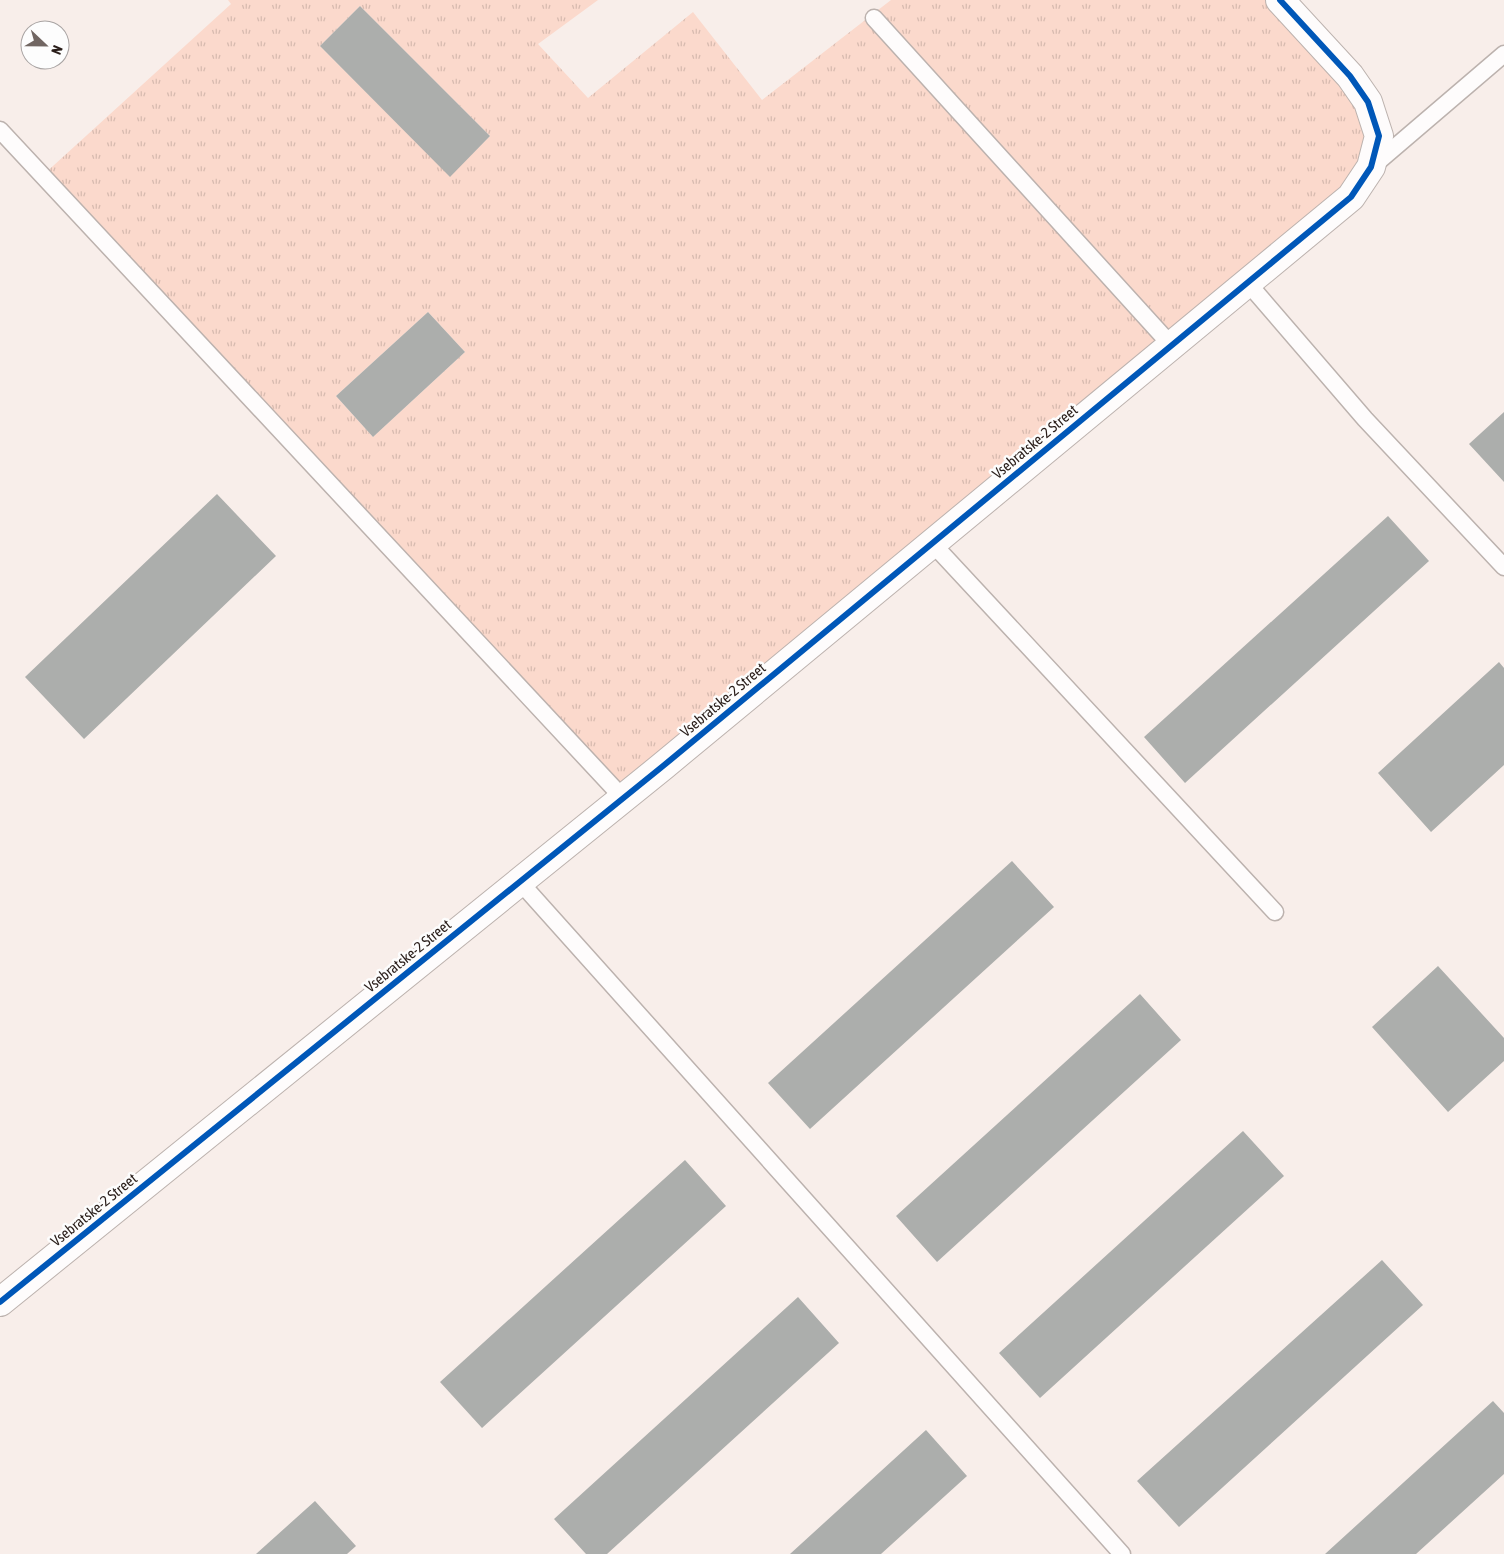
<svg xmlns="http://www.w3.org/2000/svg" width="1504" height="1554" viewBox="0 0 1504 1554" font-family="'Asap Condensed',sans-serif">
  <defs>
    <pattern id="grass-tufts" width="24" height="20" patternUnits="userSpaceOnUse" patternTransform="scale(1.25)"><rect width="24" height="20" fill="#fbd9cc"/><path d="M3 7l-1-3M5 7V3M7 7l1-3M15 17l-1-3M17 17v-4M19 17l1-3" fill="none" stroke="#d7baaf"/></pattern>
  </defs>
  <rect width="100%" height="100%" fill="#f8eeea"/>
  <path fill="url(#grass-tufts)" fill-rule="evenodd" d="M 228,0 L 598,0 L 538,44 L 588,98 L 693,12 L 762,100 L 891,0 L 1280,0 L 1368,102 L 1371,167 L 623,798 L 42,176 L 231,4 ZM 360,6 L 490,136 L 450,176 L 320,46 ZM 428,312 L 465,352 L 373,437 L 336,396 Z"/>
  <path fill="#acaeac" d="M 360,6 L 490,136 L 450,177 L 320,46 Z
    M 428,312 L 465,352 L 373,437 L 336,396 Z
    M 1504,412 L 1504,482 L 1469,444 Z
    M 217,494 L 276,556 L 84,739 L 25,677 Z
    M 1388,516 L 1429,561 L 1185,783 L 1144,737 Z
    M 1499,662 L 1504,668 L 1504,765 L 1431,832 L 1378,773 Z
    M 1012,861 L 1054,907 L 810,1129 L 768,1083 Z
    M 1438,966 L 1504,1038 L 1504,1061 L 1448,1112 L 1372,1027 Z
    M 1140,994 L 1181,1040 L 937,1262 L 896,1216 Z
    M 1243,1131 L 1284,1176 L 1040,1398 L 999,1353 Z
    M 685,1160 L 726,1206 L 482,1428 L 440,1382 Z
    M 1382,1260 L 1423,1305 L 1179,1527 L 1137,1481 Z
    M 798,1297 L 839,1343 L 607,1554 L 586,1554 L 554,1519 Z
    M 1493,1401 L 1504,1413 L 1504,1474 L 1416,1554 L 1325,1554 Z
    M 926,1430 L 967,1476 L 881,1554 L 790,1554 Z
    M 315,1501 L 356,1546 L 347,1554 L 256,1554 Z"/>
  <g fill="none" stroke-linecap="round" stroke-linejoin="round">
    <defs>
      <path id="lane" d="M 874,18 L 1171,345
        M 0,130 L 623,798
        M 1373,166 L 1504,54
        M 1247,282 L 1365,419 L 1504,567
        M 932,543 L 1275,912
        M 520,882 L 1122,1554"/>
      <path id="street" d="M 0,1302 L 663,766 L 1351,197 L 1371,167 L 1379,136 L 1368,102 L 1350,76 L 1280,0"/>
    </defs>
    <use href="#lane" stroke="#bcb2ae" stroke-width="19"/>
    <use href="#street" stroke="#bcb2ae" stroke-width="30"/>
    <use href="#lane" stroke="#fefcfc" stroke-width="16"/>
    <use href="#street" stroke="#fefcfc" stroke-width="28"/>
    <defs>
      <path id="cycleway" d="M 0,1302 L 663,766 L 1351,197 L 1371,167 L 1379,136 L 1368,102 L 1350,76 L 1280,0"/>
    </defs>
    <use href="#cycleway" stroke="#fdfdfd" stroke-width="9"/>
    <use href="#cycleway" stroke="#0057b8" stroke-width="6"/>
  </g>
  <g text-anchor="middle" stroke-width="5" stroke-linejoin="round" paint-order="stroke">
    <g font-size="15" fill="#291d19" stroke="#fdfdfd">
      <text transform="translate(1035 442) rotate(-40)" y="5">Vsebratske-2 Street</text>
      <text transform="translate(723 700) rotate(-40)" y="5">Vsebratske-2 Street</text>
      <text transform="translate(408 956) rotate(-39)" y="5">Vsebratske-2 Street</text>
      <text transform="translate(94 1210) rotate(-39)" y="5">Vsebratske-2 Street</text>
    </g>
  </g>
  <g transform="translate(45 45) rotate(112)"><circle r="24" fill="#fdfdfd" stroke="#a8a3a2"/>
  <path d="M0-4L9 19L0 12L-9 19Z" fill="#716662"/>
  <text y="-8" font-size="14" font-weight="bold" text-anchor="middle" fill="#291d19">N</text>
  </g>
</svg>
